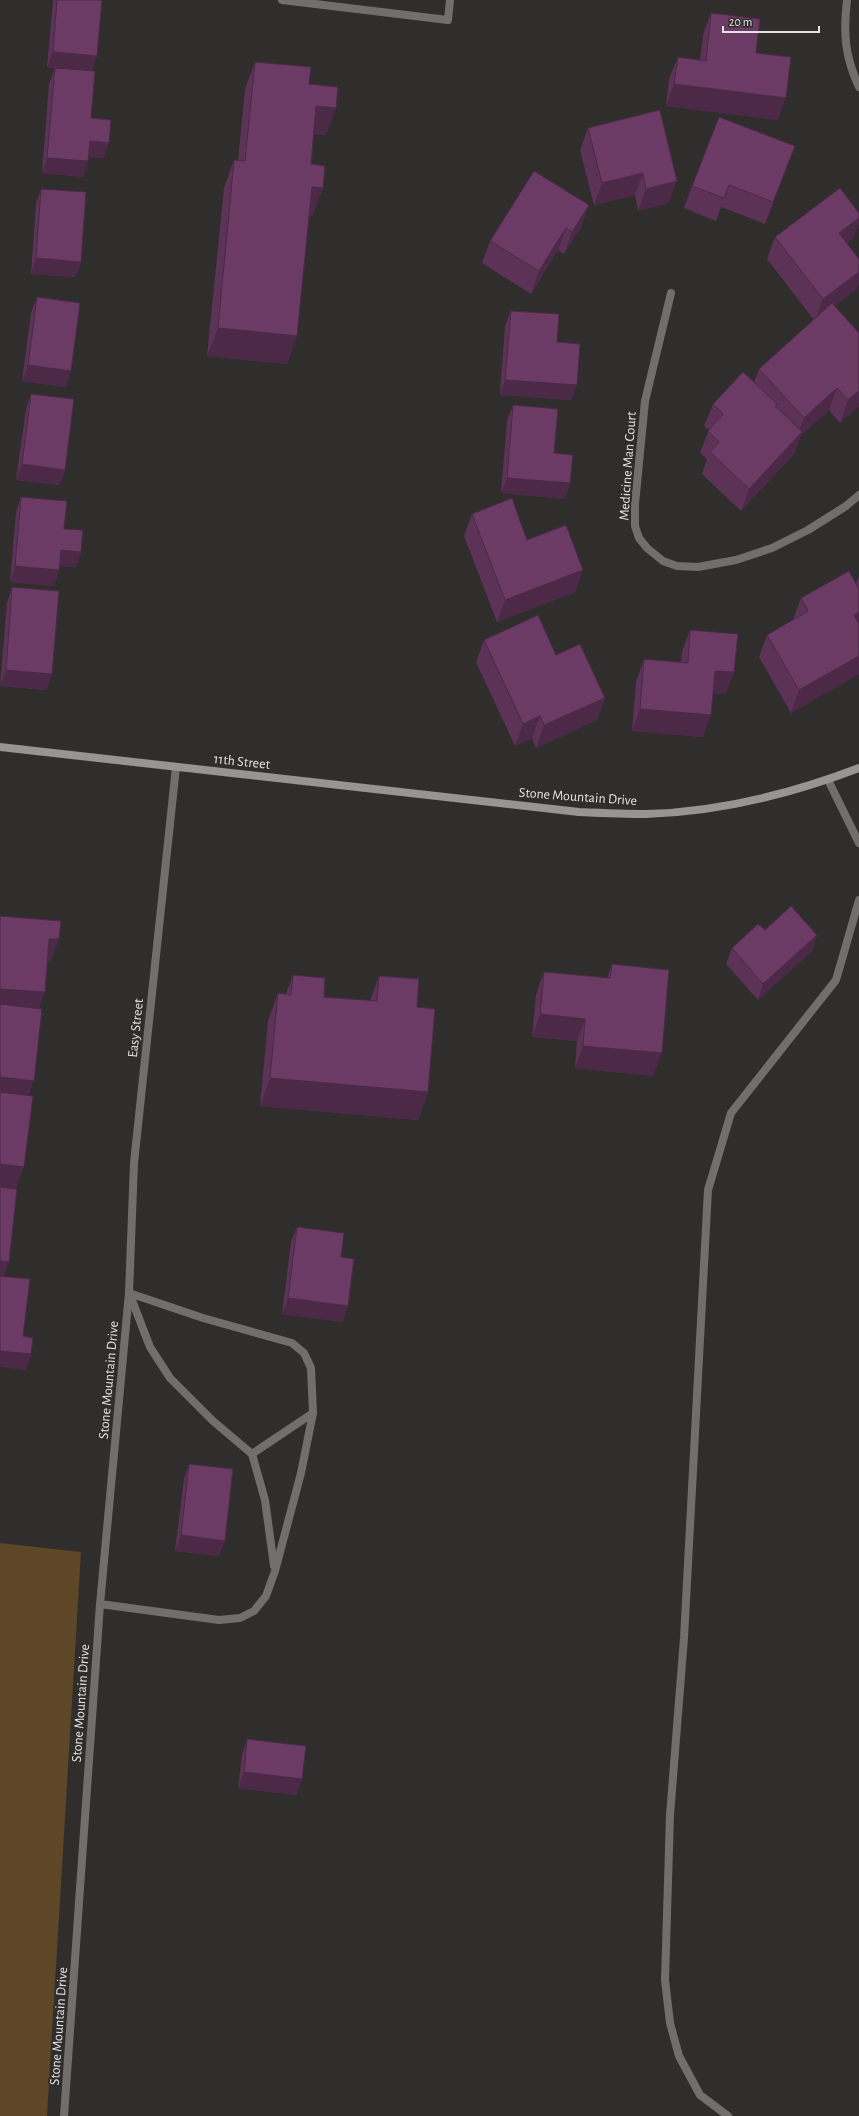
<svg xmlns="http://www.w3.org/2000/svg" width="859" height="2116" viewBox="0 0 859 2116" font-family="'Alegreya Sans',sans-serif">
  <rect width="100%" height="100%" fill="#302d2d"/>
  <path fill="#5d4727" d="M 0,1543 L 81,1552 L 47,2116 L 0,2116 Z"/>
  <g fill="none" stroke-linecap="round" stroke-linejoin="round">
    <path stroke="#716f6e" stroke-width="8" d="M 282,0 L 448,20 L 450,0
      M 828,780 L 859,843
      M 130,1295 L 150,1347 L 170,1378 L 213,1421 L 252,1454 L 265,1500 L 274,1566
      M 252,1454 L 313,1413
      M 100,1604 L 219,1620 L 240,1618 L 254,1611 L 266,1596 L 275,1571 L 301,1473 L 313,1413 L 311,1368 L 304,1353 L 292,1343 L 203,1318 L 129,1293
      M 64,2116 L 100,1604 L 129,1293
      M 728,2116 L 700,2095 L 679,2056 L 670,2023 L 665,1980 L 670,1815 L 684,1638 L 708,1190 L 731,1113 L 836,980 L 859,900"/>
    <path stroke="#716f6e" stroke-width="8" d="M 847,0 C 843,33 845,57 859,87
      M 671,293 L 645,401 L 635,504 L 635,526 L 639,538 L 647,548 L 663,561 L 677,566 L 698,567 L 736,560 L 772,548 L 808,530 L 846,506 L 859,495
      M 129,1293 L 134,1163 L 176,767"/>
    <path stroke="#979493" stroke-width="8" d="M 0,747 L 579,812 C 601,813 624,814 646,814 C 718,812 791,794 859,768"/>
  </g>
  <path fill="#5c3357" d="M 53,0 L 102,0 L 97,56 L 91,71 L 91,118 L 104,158 L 89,157 L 83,177 L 42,173 L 49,84 L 55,68 L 47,67 Z
    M 711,13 L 756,53 L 778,120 L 666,106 L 669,79 L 678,57 L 700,60 L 703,35 Z
    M 255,62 L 309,84 L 326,135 L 314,134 L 311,164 L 313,216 L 309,216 L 297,336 L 287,364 L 207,356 L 224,188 L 234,160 L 238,161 L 245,89 Z
    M 660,110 L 669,203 L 638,211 L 635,195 L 594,205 L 580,150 L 588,128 Z
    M 787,168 L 765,224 L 721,207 L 716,221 L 684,208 L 692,186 Z
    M 41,189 L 81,262 L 75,277 L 31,274 L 36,204 Z
    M 589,205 L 581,227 L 564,254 L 558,250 L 531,294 L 482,263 L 490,241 Z
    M 859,213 L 859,223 L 853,238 L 847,243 L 857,289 L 835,306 L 859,333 L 859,406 L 840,423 L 829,410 L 801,435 L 794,454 L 741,511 L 702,474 L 707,459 L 700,453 L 709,430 L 704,426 L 713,404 L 754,382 L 759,369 L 814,320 L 767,259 L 775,237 Z
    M 37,297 L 71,371 L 66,387 L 22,381 L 31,313 Z
    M 511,311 L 557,342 L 577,385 L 571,400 L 500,395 L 505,326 Z
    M 31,394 L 65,470 L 59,485 L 16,480 L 26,409 Z
    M 513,405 L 554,453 L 570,483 L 565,499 L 501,493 L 507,421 Z
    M 21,497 L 64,529 L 81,552 L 76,567 L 60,566 L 59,570 L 54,586 L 10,582 L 16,512 Z
    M 472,514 L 527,540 L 583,570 L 575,592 L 497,622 L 464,536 Z
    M 859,576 L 859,674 L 791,713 L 759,657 L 767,635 L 793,620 L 801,598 L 856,584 Z
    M 12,587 L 47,690 L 0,686 L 7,603 Z
    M 690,630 L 726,694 L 713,693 L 703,737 L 632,731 L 636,682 L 644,659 L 681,662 L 682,652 Z
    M 484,640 L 556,655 L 605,698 L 597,720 L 536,748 L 532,738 L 515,746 L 476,662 Z
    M 817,935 L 812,951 L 758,1000 L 726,964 L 732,948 Z
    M 612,964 L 653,1076 L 575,1068 L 577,1041 L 532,1037 L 536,994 L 544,972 L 607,978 Z
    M 293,975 L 324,997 L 370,1001 L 379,976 L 417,1007 L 428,1092 L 418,1120 L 260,1106 L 268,1021 L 278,993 L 286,994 Z
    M 297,1227 L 341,1257 L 343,1322 L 282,1314 L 291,1242 Z
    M 189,1464 L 219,1556 L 175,1551 L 184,1479 Z
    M 247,1739 L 297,1795 L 238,1788 L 242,1755 Z"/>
  <path fill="#4b2947" d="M 53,52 L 97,56 L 91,72 L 47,67 Z
    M 674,84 L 786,98 L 778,120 L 666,106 Z
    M 316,106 L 336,108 L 326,135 L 306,134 Z
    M 90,141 L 109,143 L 104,158 L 84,157 Z
    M 795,146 L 787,168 L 765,224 L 773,202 Z
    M 47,158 L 88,161 L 83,177 L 42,173 Z
    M 643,173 L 635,195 L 594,205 L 602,183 Z
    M 677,181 L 669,203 L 638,211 L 646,189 Z
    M 312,187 L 323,188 L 313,216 L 302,215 Z
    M 589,205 L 581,227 L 564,254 L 572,232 Z
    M 859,218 L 859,223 L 853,238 L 831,255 L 839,233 Z
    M 566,228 L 558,250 L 531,294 L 539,271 Z
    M 36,258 L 81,262 L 75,277 L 31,274 Z
    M 859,272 L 859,284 L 857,289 L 815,321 L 823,299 Z
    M 218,328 L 297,336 L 287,364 L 207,356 Z
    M 28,365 L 71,371 L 66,387 L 22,381 Z
    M 505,380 L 577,385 L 571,400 L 500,395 Z
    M 837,388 L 829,410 L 801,435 L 794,454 L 741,511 L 749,489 L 796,438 L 804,418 Z
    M 859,391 L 859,406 L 840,423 L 848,400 Z
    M 22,464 L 65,470 L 59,485 L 16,480 Z
    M 507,478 L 570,483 L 565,499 L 501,493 Z
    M 61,550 L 81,552 L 76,567 L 55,566 Z
    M 15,566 L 59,570 L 54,586 L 10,582 Z
    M 583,570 L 575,592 L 497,622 L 505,600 Z
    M 859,612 L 859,630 L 854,615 Z
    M 859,656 L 859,674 L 791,713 L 799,690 Z
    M 6,670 L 52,674 L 47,690 L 0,686 Z
    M 715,671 L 734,672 L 726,694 L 707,693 Z
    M 605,698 L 597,720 L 536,748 L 544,725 Z
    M 640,709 L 711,715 L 703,737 L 632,731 Z
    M 540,716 L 532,738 L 515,746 L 523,724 Z
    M 817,935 L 812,951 L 758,1000 L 763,984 Z
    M 49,939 L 59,939 L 51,961 L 41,961 Z
    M 0,989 L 45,992 L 37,1014 L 0,1011 Z
    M 540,1014 L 585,1019 L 577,1041 L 532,1037 Z
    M 583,1046 L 662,1053 L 653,1076 L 575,1068 Z
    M 0,1077 L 34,1081 L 26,1103 L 0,1100 Z
    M 270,1078 L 428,1092 L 418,1120 L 260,1106 Z
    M 0,1164 L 24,1167 L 16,1189 L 0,1187 Z
    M 0,1261 L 9,1262 L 3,1278 L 0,1278 Z
    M 288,1298 L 348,1306 L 343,1322 L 282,1314 Z
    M 0,1351 L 31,1354 L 26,1370 L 0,1367 Z
    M 181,1535 L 225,1541 L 219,1556 L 175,1551 Z
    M 244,1772 L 302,1779 L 297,1795 L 238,1788 Z"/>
  <path fill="#6b3b65" stroke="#4b2947" d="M 57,0 L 102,0 L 97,56 L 53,52 Z
    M 711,13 L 760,19 L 756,53 L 791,57 L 786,98 L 674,84 L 678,57 L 706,61 Z
    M 255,62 L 311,67 L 309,84 L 338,87 L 336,108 L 316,106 L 311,164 L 325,166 L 323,188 L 312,187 L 297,336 L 218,328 L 234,160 L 245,161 Z
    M 55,68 L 95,71 L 91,118 L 111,120 L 109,143 L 90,141 L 88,161 L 47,158 Z
    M 660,110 L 677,181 L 646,189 L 643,173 L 602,183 L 588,128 Z
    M 719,117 L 795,146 L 773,202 L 729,185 L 724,198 L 692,186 Z
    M 534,171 L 589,205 L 572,232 L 566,228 L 539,271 L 490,241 Z
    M 840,188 L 859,213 L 859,218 L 839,233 L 859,259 L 859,272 L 823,299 L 775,237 Z
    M 41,189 L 86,192 L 81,262 L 36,258 Z
    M 37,297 L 80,303 L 71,371 L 28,365 Z
    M 832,303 L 859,333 L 859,391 L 848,400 L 837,388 L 804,418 L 759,369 Z
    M 511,311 L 559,314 L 557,342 L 580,344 L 577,385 L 505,380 Z
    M 743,372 L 777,404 L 775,406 L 802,432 L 749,489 L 710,452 L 719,442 L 708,431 L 723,414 L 713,404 Z
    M 31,394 L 74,399 L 65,470 L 22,464 Z
    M 513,405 L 558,409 L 554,453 L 573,455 L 570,483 L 507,478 Z
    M 21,497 L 67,501 L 64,529 L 83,530 L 81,552 L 61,550 L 59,570 L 15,566 Z
    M 512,498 L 527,540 L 566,525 L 583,570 L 505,600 L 472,514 Z
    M 849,571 L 859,589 L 859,612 L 854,615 L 859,624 L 859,656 L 799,690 L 767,635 L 808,611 L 801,598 Z
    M 12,587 L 59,591 L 52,674 L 6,670 Z
    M 538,615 L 556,655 L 580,644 L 605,698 L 544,725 L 540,716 L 523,724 L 484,640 Z
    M 690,630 L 738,634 L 734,672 L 715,671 L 711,715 L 640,709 L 644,659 L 688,663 Z
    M 791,906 L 817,935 L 763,984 L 732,948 L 758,924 L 765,930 Z
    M 0,916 L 61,921 L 59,939 L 49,939 L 45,992 L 0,989 Z
    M 612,964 L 669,970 L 662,1053 L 583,1046 L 585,1019 L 540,1014 L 544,972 L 610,978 Z
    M 293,975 L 325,978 L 324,997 L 377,1001 L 379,976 L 419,979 L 417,1007 L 435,1009 L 428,1092 L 270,1078 L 278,993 L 291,995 Z
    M 0,1004 L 42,1009 L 34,1081 L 0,1077 Z
    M 0,1092 L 33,1096 L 24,1167 L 0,1164 Z
    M 0,1187 L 17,1189 L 9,1262 L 0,1261 Z
    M 297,1227 L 344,1233 L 341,1257 L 354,1259 L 348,1306 L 288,1298 Z
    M 0,1276 L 30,1279 L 23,1336 L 33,1338 L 31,1354 L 0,1351 Z
    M 189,1464 L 233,1469 L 225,1541 L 181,1535 Z
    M 247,1739 L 306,1746 L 302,1779 L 244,1772 Z"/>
  <g text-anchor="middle" stroke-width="4" stroke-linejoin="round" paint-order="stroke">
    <g font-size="14" fill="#e3e1e1" stroke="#302d2d">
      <text transform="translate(627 466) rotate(-86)" y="5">Medicine Man Court</text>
      <text transform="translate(242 761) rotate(6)" y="5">11th Street</text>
      <text transform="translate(578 796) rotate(4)" y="5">Stone Mountain Drive</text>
      <text transform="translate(135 1028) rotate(-84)" y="5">Easy Street</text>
      <text transform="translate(108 1380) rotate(-85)" y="5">Stone Mountain Drive</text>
      <text transform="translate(80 1703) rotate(-86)" y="5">Stone Mountain Drive</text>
      <text transform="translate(58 2026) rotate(-86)" y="5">Stone Mountain Drive</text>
    </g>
  </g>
  <path d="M723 26v6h96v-6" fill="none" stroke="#e3e1e1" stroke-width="2"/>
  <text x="729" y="26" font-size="12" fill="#e3e1e1" stroke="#302d2d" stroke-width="3" paint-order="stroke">20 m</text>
</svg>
